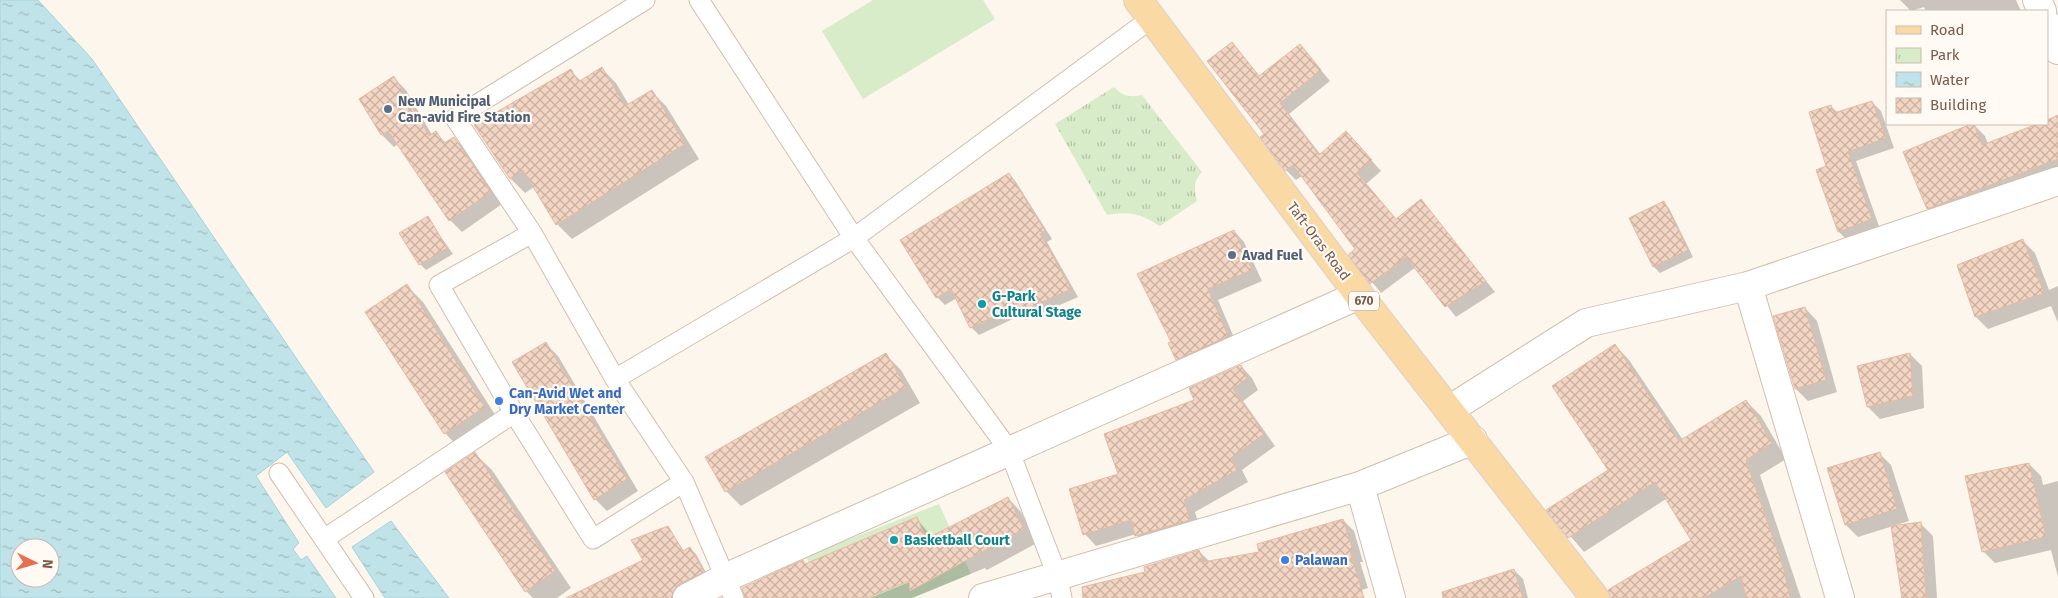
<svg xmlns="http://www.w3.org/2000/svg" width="2058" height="598" viewBox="0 0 2058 598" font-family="'Fira Sans',sans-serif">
  <defs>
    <pattern id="park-tufts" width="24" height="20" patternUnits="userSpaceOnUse" patternTransform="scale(1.25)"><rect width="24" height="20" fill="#d8ecc9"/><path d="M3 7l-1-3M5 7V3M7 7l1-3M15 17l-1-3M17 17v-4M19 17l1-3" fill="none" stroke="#b4c2a5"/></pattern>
    <pattern id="water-ripples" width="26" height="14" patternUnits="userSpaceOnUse" patternTransform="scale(1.25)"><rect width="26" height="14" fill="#bfe3e8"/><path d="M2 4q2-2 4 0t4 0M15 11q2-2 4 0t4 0" fill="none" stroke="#a0bbbe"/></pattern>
    <pattern id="building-cross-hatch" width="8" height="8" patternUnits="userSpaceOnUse" patternTransform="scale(1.25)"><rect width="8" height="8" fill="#f3d5c3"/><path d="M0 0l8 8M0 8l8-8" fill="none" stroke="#cab0a1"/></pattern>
  </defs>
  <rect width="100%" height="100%" fill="#fdf6ec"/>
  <path fill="#d8ecc9" d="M 873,0 L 983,0 L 995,19 L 863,99 L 822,31 Z
    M 939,504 L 971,574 L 913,598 L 822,598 L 806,556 Z"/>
  <path fill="url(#park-tufts)" d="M 1114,87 C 1123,96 1129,98 1142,95 L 1202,172 C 1193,181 1194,189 1197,201 L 1160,226 C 1140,214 1131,211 1107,215 L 1055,124 Z"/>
  <path fill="url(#water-ripples)" stroke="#a5d3da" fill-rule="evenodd" d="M 0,0 L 38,0 L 92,59 L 374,472 L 326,508 L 287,452 L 256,476 L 299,543 L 293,549 L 301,560 L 307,556 L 336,598 L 0,598 ZM 20,548 L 50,548 L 50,578 L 20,578 Z
    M 391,521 L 449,598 L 385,598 L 352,547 Z"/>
  <path fill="#0003" d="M 1900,0 L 2016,0 L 2021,11 L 1926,11 L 1924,7 L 1911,11 Z
    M 1232,43 L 1260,77 L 1300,45 L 1330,81 L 1289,114 L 1321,155 L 1356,143 L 1381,171 L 1366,184 L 1397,220 L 1421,200 L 1495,292 L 1456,317 L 1416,267 L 1381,293 L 1350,255 L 1357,250 L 1302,176 L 1296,180 L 1286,170 L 1265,135 Z
    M 602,69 L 616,83 L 629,105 L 651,91 L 666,106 L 699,159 L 572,239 L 557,224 L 534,187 L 525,193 L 510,178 L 571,71 L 581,81 Z
    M 394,78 L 406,90 L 432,135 L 435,132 L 446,143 L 454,138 L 466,150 L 502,204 L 462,232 L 450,220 L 398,144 L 394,147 L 382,135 Z
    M 1872,102 L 1881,111 L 1894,148 L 1856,161 L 1880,229 L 1848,241 L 1839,232 L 1827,167 L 1831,106 L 1838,113 Z
    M 2058,117 L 2058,175 L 1940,220 L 1928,208 L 1905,152 L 1973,124 L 1985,136 L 1988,144 L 2040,124 L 2047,124 L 2047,121 Z
    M 1009,174 L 1016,182 L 1052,239 L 1047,242 L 1078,297 L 1026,320 L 1021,315 L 979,335 L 971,327 L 957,298 L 945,305 L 937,297 Z
    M 1663,202 L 1669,208 L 1693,257 L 1660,273 L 1654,267 L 1630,218 Z
    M 427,217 L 453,254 L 426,270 L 420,264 Z
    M 1234,231 L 1244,242 L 1262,281 L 1218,300 L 1238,347 L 1188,370 L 1177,359 L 1173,342 Z
    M 2023,241 L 2035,253 L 2049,290 L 2058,286 L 2058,323 L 2051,306 L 1988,329 L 1976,317 L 1958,266 Z
    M 407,286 L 423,302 L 501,424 L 461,450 L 445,433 Z
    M 1805,308 L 1817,321 L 1837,392 L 1808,401 L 1796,389 Z
    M 546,344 L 558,356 L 638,491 L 607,511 L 595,499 Z
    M 1615,345 L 1629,360 L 1683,440 L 1746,401 L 1761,416 L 1786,459 L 1760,475 L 1801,598 L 1611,598 L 1692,541 L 1666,499 L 1584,552 L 1548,510 L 1609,470 Z
    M 1910,354 L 1922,366 L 1924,408 L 1880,419 L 1868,407 Z
    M 886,355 L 901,370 L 920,403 L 741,506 L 726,491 Z
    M 1241,366 L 1252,378 L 1258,390 L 1243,401 L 1275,446 L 1242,470 L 1248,482 L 1195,512 L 1201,532 L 1148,547 L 1136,534 L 1096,546 L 1085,534 L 1120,475 L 1196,400 Z
    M 1879,453 L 1891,465 L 1909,521 L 1858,537 L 1846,525 Z
    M 475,454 L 492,470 L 571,588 L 557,598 L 533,598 L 526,591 L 446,473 Z
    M 2029,464 L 2041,476 L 2043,485 L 2058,481 L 2058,577 L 2051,550 L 1995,563 L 1983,551 Z
    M 1008,498 L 1021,512 L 1037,543 L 987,570 L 985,568 L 912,598 L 870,598 L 978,554 L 863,598 L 771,598 L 803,562 L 806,565 L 917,519 L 932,537 Z
    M 1343,520 L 1354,531 L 1363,562 L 1360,562 L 1368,588 L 1336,598 L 1104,598 L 1147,573 L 1199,551 L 1210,562 L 1261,553 Z
    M 1921,524 L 1933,536 L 1937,598 L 1903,598 Z
    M 668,528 L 684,551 L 690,548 L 696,554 L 709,578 L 679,598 L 569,598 L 645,560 Z
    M 1514,570 L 1523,579 L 1528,598 L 1447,598 Z"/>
  <path fill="url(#building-cross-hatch)" stroke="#e6bba3" d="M 1232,42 L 1259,76 L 1300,44 L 1321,70 L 1280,103 L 1319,155 L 1346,131 L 1372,160 L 1357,173 L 1396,219 L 1421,199 L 1486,281 L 1445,307 L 1406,257 L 1370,284 L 1348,255 L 1355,249 L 1293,165 L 1285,171 L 1260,137 L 1264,134 L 1207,61 Z
    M 602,67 L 625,106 L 652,90 L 685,144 L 556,225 L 523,170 L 510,179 L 474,125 L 571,69 L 578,82 Z
    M 394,76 L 429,136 L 436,131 L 444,143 L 454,137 L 491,192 L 449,221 L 388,131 L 381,135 L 359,99 Z
    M 1872,101 L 1886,138 L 1848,152 L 1872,219 L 1838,232 L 1816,170 L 1826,166 L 1809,112 L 1831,105 L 1834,113 Z
    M 2058,115 L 2058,159 L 1927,209 L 1903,152 L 1971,124 L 1974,124 L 1982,145 L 2037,124 L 2047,124 L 2047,120 Z
    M 1009,173 L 1045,231 L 1040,234 L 1071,289 L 1018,313 L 1014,307 L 970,328 L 951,289 L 936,298 L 900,240 Z
    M 1664,201 L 1688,250 L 1653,267 L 1629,218 Z
    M 428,216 L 447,248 L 419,265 L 399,233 Z
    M 1234,230 L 1252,270 L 1208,289 L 1228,336 L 1176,360 L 1168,343 L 1171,342 L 1137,274 Z
    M 2023,239 L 2044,293 L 1975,317 L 1957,265 Z
    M 407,284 L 485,407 L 444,434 L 365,312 Z
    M 1805,307 L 1826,380 L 1795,389 L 1773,316 Z
    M 546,342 L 627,479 L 594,500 L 512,362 Z
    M 1615,344 L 1679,441 L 1746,400 L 1772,443 L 1746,460 L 1784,570 L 1790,598 L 1746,598 L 1741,576 L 1704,598 L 1610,598 L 1608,590 L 1691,540 L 1655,482 L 1568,538 L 1546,510 L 1608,470 L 1552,386 Z
    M 886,353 L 906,387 L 725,492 L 705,457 Z
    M 1910,353 L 1913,396 L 1867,407 L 1857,366 Z
    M 1241,365 L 1247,378 L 1233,389 L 1264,434 L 1231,458 L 1237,470 L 1184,500 L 1190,520 L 1135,536 L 1131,520 L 1083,535 L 1069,489 L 1118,474 L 1104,434 L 1194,400 L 1189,388 Z
    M 475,452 L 555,571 L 525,592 L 445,472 Z
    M 1880,452 L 1897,509 L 1845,525 L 1827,468 Z
    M 2029,463 L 2046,537 L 1982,552 L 1965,476 Z
    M 1008,497 L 1024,529 L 910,591 L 909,581 L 867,598 L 745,598 L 742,588 L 803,560 L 805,564 L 917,517 L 926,539 Z
    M 1343,519 L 1353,550 L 1350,551 L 1364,598 L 1083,598 L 1082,587 L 1145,572 L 1144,567 L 1199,550 L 1203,562 L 1259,552 L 1257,544 Z
    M 1921,522 L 1926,598 L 1902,598 L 1891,526 Z
    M 668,526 L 683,551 L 690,547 L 704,572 L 679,584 L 674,590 L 671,598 L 566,598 L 643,560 L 631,540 Z
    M 1514,569 L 1523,598 L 1443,598 L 1442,592 Z"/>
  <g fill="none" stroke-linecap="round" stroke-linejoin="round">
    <defs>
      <path id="service" d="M 645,0 L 455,118 L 532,233 L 615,379 L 684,482 L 734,598
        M 699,0 L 854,238 L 1009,450 L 1057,575 L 1062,598
        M 532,233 L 439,285 L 514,413 L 593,539 L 684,482
        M 615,379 L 854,238 L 1152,18
        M 279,473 L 364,598
        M 324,539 L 514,413"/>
      <path id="minor" d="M 2037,0 L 2042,11
        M 2047,24 L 2058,50
        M 1748,286 L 1840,598
        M 1449,410 L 1586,323 L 1748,286 L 2058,181
        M 1360,486 L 1391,598
        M 687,598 L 725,578 L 1359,295
        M 983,598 L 1360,486 L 1473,440"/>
      <path id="primary" d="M 1138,0 L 1359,295 L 1595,598"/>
    </defs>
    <use href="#service" stroke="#d1beb0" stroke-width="21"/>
    <use href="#minor" stroke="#d1beb0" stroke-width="30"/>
    <use href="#primary" stroke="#dad1cd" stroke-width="30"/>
    <use href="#service" stroke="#fff" stroke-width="19"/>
    <use href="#minor" stroke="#fff" stroke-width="28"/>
    <use href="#primary" stroke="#fbd9a5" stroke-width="28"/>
  </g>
  <g fill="#5c6f8a" stroke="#fffaf3" stroke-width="2">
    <circle cx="388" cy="109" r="5"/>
    <circle cx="1232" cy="255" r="5"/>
  </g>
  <g fill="#0f9aa8" stroke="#fffaf3" stroke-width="2">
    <circle cx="982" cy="304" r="5"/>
    <circle cx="894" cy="540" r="5"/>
  </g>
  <g fill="#3f7fe0" stroke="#fffaf3" stroke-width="2">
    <circle cx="499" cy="401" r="5"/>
    <circle cx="1285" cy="560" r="5"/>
  </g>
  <g text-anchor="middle" stroke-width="4.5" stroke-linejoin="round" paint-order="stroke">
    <rect fill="#fffaf3" stroke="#a28b7f" stroke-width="1" x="1349" y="291.5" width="30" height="19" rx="4"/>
    <g font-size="12" font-weight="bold" fill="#7a5c4d">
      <text x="1364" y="305">670</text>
    </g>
    <g font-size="14" font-weight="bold" fill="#4e5e75" stroke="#fffaf3" text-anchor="start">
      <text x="398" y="106">New Municipal<tspan x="398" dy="16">Can-avid Fire Station</tspan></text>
      <text x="1242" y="260">Avad Fuel</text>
    </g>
    <g font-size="14" fill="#7a5c4d" stroke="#fffaf3">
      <text transform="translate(1319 241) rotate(53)" y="5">Taft-Oras Road</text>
    </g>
    <g font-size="14" font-weight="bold" fill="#0d838f" stroke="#fffaf3" text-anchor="start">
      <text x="992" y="301">G-Park<tspan x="992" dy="16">Cultural Stage</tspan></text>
      <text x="904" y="545">Basketball Court</text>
    </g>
    <g font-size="14" font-weight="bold" fill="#366cbe" stroke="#fffaf3" text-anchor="start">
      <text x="509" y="398">Can-Avid Wet and<tspan x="509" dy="16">Dry Market Center</tspan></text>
      <text x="1295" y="565">Palawan</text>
    </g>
  </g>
  <rect x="1886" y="10" width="162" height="115" fill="#fffaf3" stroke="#cabbb1"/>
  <rect x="1896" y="26" width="25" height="8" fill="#fbd9a5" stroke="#cabbb1"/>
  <text x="1930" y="35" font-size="15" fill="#7a5c4d">Road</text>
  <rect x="1896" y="48" width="25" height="15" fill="url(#park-tufts)" stroke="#cabbb1"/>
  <text x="1930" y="60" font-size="15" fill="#7a5c4d">Park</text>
  <rect x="1896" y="72" width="25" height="15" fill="url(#water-ripples)" stroke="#cabbb1"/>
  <text x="1930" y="85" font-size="15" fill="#7a5c4d">Water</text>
  <rect x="1896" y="98" width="25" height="15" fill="url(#building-cross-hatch)" stroke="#cabbb1"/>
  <text x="1930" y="110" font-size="15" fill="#7a5c4d">Building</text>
  <g transform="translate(35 563) rotate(95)"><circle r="24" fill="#fffaf3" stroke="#cabbb1"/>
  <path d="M0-4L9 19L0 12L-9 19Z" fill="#e76f51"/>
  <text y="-8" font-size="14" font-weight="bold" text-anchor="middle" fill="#7a5c4d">N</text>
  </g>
</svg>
